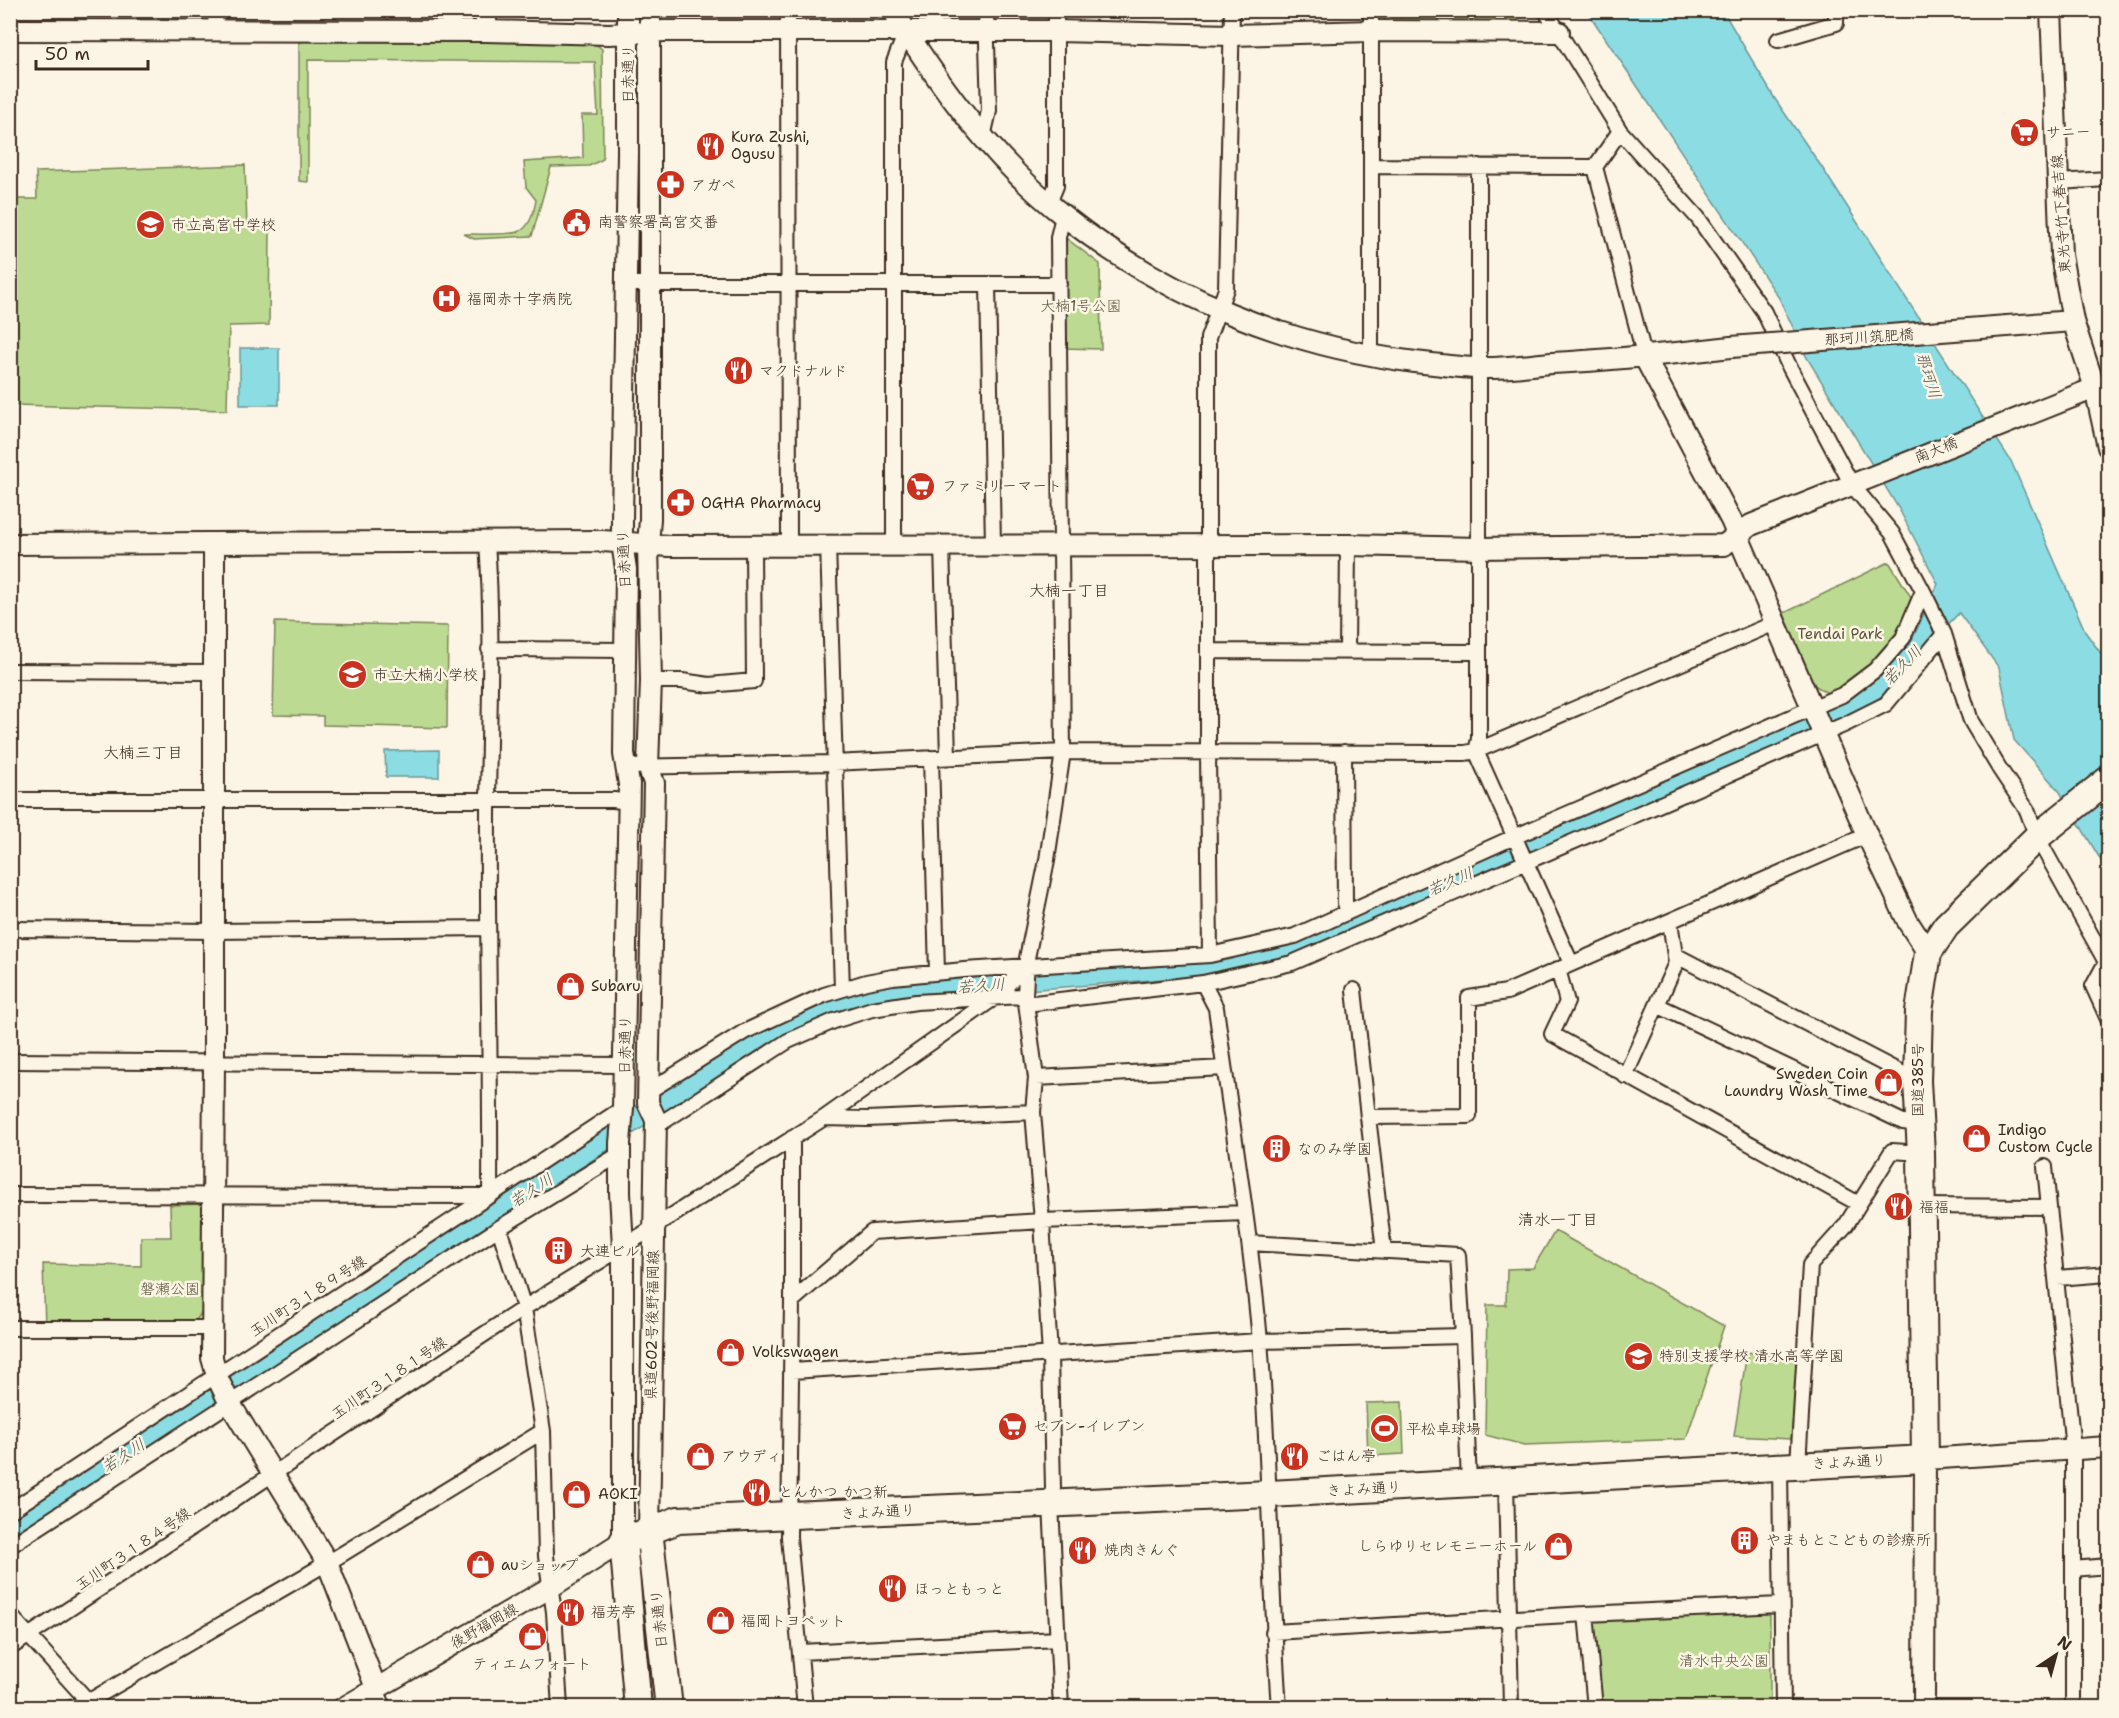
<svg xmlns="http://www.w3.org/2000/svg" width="2119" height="1718" viewBox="0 0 2119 1718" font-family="'Shantell Sans','Klee One',sans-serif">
  <rect width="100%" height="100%" fill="#fcf5e5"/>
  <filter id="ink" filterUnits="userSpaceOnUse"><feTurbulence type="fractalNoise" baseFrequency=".0167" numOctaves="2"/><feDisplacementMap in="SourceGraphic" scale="12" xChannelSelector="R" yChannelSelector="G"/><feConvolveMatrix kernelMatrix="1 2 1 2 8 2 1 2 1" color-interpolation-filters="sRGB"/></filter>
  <g filter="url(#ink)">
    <path fill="#bcda92" stroke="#7c8258" stroke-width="1.5" d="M 1384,11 L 1506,11 L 1523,22 L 1384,22 Z
      M 299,38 L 593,42 L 602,49 L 603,159 L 589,166 L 551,167 L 532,236 L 474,239 L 464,234 C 475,234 510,235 518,232 C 530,228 534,212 536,200 L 526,187 L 524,162 L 583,158 L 582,115 L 598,115 L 595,62 L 308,60 L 308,182 L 299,181 Z
      M 245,165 L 247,228 L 270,230 L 269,325 L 229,326 L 227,410 L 11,405 L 11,199 L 37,199 L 36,172 Z
      M 1062,235 L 1100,264 L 1101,349 L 1063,348 Z
      M 1889,562 L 1913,600 C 1908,612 1904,625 1898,635 C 1888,652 1847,687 1829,694 L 1814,685 L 1782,614 Z
      M 275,622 L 448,626 L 447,728 L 323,725 L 323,716 L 273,715 Z
      M 207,1204 L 207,1304 L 193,1325 L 45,1326 L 43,1264 L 141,1266 L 141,1237 L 171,1237 L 170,1205 Z
      M 1555,1231 L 1724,1326 L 1686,1439 L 1524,1445 L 1485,1435 L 1487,1305 L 1506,1305 L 1507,1269 L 1533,1268 Z
      M 1747,1352 L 1798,1360 L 1791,1439 L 1734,1436 Z
      M 1402,1402 L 1404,1454 L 1368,1456 L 1366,1403 Z
      M 1770,1613 L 1770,1704 L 1767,1708 L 1600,1707 L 1593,1619 Z"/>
    <path fill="#8cdde3" stroke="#6c9594" stroke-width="1.5" d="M 1587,11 L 1723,11 L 1775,99 L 1821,166 L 2011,461 L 2086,633 L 2108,663 L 2108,872 L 2060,792 L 2014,740 L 1999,668 L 1959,613 L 1920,654 L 1892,688 L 1856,716 L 1304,953 L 1200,976 L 915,999 L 851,1013 L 683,1101 L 11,1540 L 11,1514 L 674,1081 L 778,1019 L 866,985 L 1051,968 L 1198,963 L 1299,941 L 1773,727 L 1878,674 L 1910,644 L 1938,584 L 1899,509 L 1806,356 C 1798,336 1788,318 1779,298 Z
      M 240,348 L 279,348 L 279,405 L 240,405 Z
      M 439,750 L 439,777 L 386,777 L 385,751 Z"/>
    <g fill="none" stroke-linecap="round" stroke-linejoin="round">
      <defs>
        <path id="street" d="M 215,10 L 216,31
          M 788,10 L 789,545
          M 1778,40 L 1836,23 L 1836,10
          M 1620,131 L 1595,167 L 1645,358
          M 983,137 L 989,111 L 986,10
          M 1372,166 L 1595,167
          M 1479,166 L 1479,739 L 1476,751 L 1571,963
          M 2058,182 L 2108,179
          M 1049,203 L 1056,186 L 1056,10
          M 626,284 L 1059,284
          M 988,284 L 993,545
          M 1371,356 L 1371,10
          M 828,545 L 842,989
          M 894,546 L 894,62 L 906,32
          M 942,546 L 948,757
          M 1923,591 L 1944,634 L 1971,721 L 1999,768 L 2027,810 L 2037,837 L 2106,962 L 2093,986 L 2108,1019
          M 489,649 L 625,650
          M 1209,651 L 1478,652
          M 1347,651 L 1348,545
          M 10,671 L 213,672
          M 651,681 L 682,681 L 709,685 L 754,681 L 753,546
          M 1344,752 L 1345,903 L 1348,912
          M 931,758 L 937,972
          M 625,767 L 833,763 L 1063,752 L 1465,753 L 1476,751 L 1775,623
          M 10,800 L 614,800 L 628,802
          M 10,929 L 214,931 L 487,928
          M 1210,955 L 1208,752 L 1208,338 L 1226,289 L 1232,10
          M 1675,955 L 1917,1081
          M 1558,969 L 1567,1002 L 1552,1034 L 1859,1204 L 1892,1151 L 1921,1153
          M 1203,983 L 1216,1008 C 1231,1119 1250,1230 1260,1341 C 1270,1463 1270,1585 1279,1708
          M 1354,990 L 1368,1117
          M 1657,1005 L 1903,1122 L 1919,1124
          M 10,1061 L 624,1065
          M 1625,1076 L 1676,963 L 1670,921
          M 1036,1078 L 1224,1068
          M 649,1091 L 744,1032 L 824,995 L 866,982 L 893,977 L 964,970 L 1210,955 L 1295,936 L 1514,837 L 1842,695 L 1875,670 L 1903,638 L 1923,591 L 1892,533 L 1852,485 L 1790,368 L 1764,312 L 1698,218 L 1620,131 L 1545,10
          M 824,1118 L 867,1119 L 1033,1112
          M 655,1127 L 788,1041 L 834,1021 L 872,1009 L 916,1002 L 1022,996 L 1026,1004 L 1203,983 L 1292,963 L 1846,724 L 1886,704 L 1944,634
          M 792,1138 L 792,1301
          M 2045,1167 L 2073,1449 L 2073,1708
          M 10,1195 L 490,1196 C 491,1071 487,945 488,820 C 488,728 494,635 487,543
          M 1922,1206 L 2049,1207
          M 499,1228 L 524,1308 L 543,1431 L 546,1556 L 554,1612 L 560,1708
          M 1249,1243 L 1458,1255 L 1463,1336 L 1469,1483
          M 1384,1251 L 1368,1117 L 1469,1116 L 1469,998 L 1507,992 L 1867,835
          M 2057,1278 L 2108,1274
          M 10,1328 L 211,1328
          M 792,1371 L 1260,1341 L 1463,1336
          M 1798,1465 L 1810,1265 L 1846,1225 L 1859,1204
          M 1780,1466 L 1783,1708
          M 1506,1480 L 1511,1708
          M 10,1511 L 623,1108
          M 10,1546 L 499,1228 L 620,1154
          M 2073,1569 L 2108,1566
          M 1586,1614 L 1595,1708
          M 10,1615 L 88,1701 L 91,1708
          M 1273,1632 L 1586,1614 L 1780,1605
          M 10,1648 L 524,1308 L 623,1247 L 824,1118 L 997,996 L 1026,965
          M 800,1652 L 1058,1639
          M 376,1688 L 384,1708
          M 71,1708 L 91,1700 L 334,1559 L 543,1431
          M 805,1708 L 789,1537 L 792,1301 L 872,1232 L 1042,1221 L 1245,1213
          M 1061,1708 L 1051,1504 L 1053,1488 L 1050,1356 L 1042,1221 L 1033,1112 L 1036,1078 L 1025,995 L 1027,958 L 1047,860 L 1063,752 L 1058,237 L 1063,216"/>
        <path id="secondary" d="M 486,10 L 486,31
          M 893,10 C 939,86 994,161 1064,216 C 1166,297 1287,346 1415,362 C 1436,364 1458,368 1478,368 C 1503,369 1528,365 1552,363 C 1612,360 1671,354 1731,347
          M 2051,10 L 2061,255 L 2073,321 L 2095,388 L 2108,447
          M 10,30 L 486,31 L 609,34 L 665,31 L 1056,31 L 1232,35 L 1371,31 L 1559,32
          M 2007,326 L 2073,321
          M 1645,358 L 1731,520 L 1867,835 L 1908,922 L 1928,953
          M 214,543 L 214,1063 L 212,1358 L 218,1379 L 229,1402 L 327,1562 L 376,1688
          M 10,544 L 603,541 L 669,546 L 1348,545 L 1479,548 L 1724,545 L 1751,525 L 2095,388
          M 649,1530 L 656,1120 L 648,1103 L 654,783 L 648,766 L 651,681 L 648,545 L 650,519 L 650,10
          M 343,1708 L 551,1587 L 623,1541 L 623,1247 L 620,1193 L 620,1143 L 623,1108 L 629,784 L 624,754 L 626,569 L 622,543 L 622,519 L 628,153 L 628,10
          M 1924,1708 L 1925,1459 L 2108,1447"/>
        <path id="highway" d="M 649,1530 L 669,1708
          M 638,1708 L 623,1541 L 678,1520 L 1269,1494 L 1925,1459 L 1921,1153 L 1917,1081 L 1919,1011 L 1928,953 L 1946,926 L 2037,837 L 2108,780"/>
      </defs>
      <use href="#street" stroke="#3b2a1e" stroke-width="18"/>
      <use href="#secondary" stroke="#3b2a1e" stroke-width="24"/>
      <use href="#highway" stroke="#3b2a1e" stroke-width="30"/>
      <use href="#street" stroke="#fcf5e5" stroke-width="14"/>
      <use href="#secondary" stroke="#fcf5e5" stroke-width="20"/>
      <use href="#highway" stroke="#fcf5e5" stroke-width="26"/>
      <defs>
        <path id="secondary-bridge" d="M 1731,347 L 2007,326"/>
      </defs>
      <use href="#secondary-bridge" stroke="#3b2a1e" stroke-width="24" stroke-linecap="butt"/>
      <use href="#secondary-bridge" stroke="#fcf5e5" stroke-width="20"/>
    </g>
  </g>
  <defs>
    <symbol id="supermarket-disc" viewBox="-11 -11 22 22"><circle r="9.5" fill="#c8321e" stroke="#fcf5e5"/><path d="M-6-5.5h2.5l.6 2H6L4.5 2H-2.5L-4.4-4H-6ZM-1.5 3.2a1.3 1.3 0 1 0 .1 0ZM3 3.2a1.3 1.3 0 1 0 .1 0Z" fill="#fff"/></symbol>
    <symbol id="restaurant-disc" viewBox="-11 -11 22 22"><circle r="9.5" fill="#c8321e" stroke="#fcf5e5"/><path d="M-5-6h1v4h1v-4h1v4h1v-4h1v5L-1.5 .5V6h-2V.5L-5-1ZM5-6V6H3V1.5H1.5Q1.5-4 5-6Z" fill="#fff"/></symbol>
    <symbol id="pharmacy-disc" viewBox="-11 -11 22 22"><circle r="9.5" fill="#c8321e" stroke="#fcf5e5"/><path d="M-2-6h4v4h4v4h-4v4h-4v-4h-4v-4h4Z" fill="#fff"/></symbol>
    <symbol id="civic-disc" viewBox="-11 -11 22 22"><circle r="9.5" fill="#c8321e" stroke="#fcf5e5"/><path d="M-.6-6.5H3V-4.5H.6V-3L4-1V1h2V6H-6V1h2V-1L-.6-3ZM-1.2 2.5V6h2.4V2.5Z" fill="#fff"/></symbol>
    <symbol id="school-disc" viewBox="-11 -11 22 22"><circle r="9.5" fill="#c8321e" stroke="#fcf5e5"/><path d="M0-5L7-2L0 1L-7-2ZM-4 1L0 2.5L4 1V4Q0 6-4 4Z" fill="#fff"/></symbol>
    <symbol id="hospital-disc" viewBox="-11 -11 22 22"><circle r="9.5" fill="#c8321e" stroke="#fcf5e5"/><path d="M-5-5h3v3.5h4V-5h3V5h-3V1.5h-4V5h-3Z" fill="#fff"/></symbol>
    <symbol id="shop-disc" viewBox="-11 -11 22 22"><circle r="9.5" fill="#c8321e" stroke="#fcf5e5"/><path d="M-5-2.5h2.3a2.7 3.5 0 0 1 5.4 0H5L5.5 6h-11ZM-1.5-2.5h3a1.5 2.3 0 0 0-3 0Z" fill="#fff"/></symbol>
    <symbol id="building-disc" viewBox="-11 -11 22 22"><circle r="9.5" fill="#c8321e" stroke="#fcf5e5"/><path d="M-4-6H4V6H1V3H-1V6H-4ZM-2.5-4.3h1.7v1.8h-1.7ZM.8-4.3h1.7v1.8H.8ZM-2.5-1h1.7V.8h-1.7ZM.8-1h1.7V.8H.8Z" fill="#fff"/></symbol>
    <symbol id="stadium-disc" viewBox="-11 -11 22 22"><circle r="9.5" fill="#c8321e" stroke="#fcf5e5"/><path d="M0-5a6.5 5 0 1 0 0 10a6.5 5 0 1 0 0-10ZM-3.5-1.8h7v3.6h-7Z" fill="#fff"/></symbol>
  </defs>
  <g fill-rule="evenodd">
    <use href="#supermarket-disc" x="2008" y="116" width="33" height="33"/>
    <use href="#restaurant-disc" x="694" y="130" width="33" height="33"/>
    <use href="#pharmacy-disc" x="654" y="168" width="33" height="33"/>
    <use href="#civic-disc" x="560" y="206" width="33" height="33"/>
    <use href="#school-disc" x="134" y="208" width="33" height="33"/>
    <use href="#hospital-disc" x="430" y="282" width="33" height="33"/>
    <use href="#restaurant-disc" x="722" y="354" width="33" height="33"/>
    <use href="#supermarket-disc" x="904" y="470" width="33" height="33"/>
    <use href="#pharmacy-disc" x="664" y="486" width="33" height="33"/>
    <use href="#school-disc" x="336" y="658" width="33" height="33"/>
    <use href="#shop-disc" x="554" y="970" width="33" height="33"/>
    <use href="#shop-disc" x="1872" y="1066" width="33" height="33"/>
    <use href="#shop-disc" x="1960" y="1122" width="33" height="33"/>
    <use href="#building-disc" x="1260" y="1132" width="33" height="33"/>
    <use href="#restaurant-disc" x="1882" y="1190" width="33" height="33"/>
    <use href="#building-disc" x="542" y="1234" width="33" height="33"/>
    <use href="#shop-disc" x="714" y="1336" width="33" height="33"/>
    <use href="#school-disc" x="1622" y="1340" width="33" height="33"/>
    <use href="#supermarket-disc" x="996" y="1410" width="33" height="33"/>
    <use href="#stadium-disc" x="1368" y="1412" width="33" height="33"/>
    <use href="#shop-disc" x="684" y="1440" width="33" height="33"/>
    <use href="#restaurant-disc" x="1278" y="1440" width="33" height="33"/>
    <use href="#restaurant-disc" x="740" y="1476" width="33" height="33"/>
    <use href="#shop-disc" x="560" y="1478" width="33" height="33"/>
    <use href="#building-disc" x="1728" y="1524" width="33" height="33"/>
    <use href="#shop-disc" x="1542" y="1530" width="33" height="33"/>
    <use href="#restaurant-disc" x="1066" y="1534" width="33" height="33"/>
    <use href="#shop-disc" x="464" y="1548" width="33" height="33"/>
    <use href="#restaurant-disc" x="876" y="1572" width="33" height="33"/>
    <use href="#restaurant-disc" x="554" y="1596" width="33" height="33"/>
    <use href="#shop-disc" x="704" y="1604" width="33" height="33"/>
    <use href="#shop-disc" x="516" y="1620" width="33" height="33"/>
  </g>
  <g text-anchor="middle" stroke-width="5" stroke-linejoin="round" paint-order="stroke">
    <g font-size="15" fill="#3b2a1e" stroke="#fcf5e5">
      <text transform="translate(628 74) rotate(-90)" y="5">日赤通り</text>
      <text transform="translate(2061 214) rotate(-94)" y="5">東光寺竹下春吉線</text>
      <text transform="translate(1869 337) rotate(-4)" y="5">那珂川筑肥橋</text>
      <text transform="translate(1936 450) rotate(-22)" y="5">南大橋</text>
      <text transform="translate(624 559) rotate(-93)" y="5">日赤通り</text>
      <text transform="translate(625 1045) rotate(-89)" y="5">日赤通り</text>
      <text transform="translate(1918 1080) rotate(-90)" y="5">国道385号</text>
      <text transform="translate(308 1296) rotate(-33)" y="5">玉川町３１８９号線</text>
      <text transform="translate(652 1325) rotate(-89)" y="5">県道602号後野福岡線</text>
      <text transform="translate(389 1378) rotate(-34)" y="5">玉川町３１８１号線</text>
      <text transform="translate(1849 1462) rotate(-3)" y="5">きよみ通り</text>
      <text transform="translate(1364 1489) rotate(-3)" y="5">きよみ通り</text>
      <text transform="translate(878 1512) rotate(-3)" y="5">きよみ通り</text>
      <text transform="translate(133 1549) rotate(-34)" y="5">玉川町３１８４号線</text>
      <text transform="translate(659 1619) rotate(-96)" y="5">日赤通り</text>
      <text transform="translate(484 1626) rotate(-30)" y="5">後野福岡線</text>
    </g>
    <g font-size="15" fill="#3b2a1e" stroke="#fcf5e5" text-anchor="start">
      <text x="2046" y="137">サニー</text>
      <text x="731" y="142">Kura Zushi,<tspan x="731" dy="17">Ogusu</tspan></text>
      <text x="691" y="190">アガペ</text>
      <text x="598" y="227">南警察署高宮交番</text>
      <text x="171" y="230">市立高宮中学校</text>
      <text x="467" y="304">福岡赤十字病院</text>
      <text x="759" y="376">マクドナルド</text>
      <text x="942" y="491">ファミリーマート</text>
      <text x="701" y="508">OGHA Pharmacy</text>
      <text x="373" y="680">市立大楠小学校</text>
      <text x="591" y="991">Subaru</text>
      <text x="1868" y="1079" text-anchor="end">Sweden Coin<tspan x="1868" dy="17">Laundry Wash Time</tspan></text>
      <text x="1998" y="1135">Indigo<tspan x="1998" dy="17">Custom Cycle</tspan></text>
      <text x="1297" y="1154">なのみ学園</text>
      <text x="1919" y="1212">福福</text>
      <text x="580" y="1256">大連ビル</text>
      <text x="752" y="1357">Volkswagen</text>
      <text x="1659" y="1361">特別支援学校 清水高等学園</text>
      <text x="1033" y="1431">セブン-イレブン</text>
      <text x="1406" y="1434">平松卓球場</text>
      <text x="721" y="1461">アウディ</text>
      <text x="1316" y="1461">ごはん亭</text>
      <text x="778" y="1497">とんかつ かつ新</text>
      <text x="598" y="1499">AOKI</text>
      <text x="1766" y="1545">やまもとこどもの診療所</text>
      <text x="1537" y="1551" text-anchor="end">しらゆりセレモニーホール</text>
      <text x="1104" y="1555">焼肉きんぐ</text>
      <text x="501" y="1570">auショップ</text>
      <text x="914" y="1594">ほっともっと</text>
      <text x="591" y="1617">福芳亭</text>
      <text x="741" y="1626">福岡トヨペット</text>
      <text x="532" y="1669" text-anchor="middle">ティエムフォート</text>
    </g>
    <g font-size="15" fill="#5b563b" stroke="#fcf5e5">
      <text x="1081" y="311">大楠1号公園</text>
      <text x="1840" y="639">Tendai Park</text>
      <text x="170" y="1294">磐瀬公園</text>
      <text x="1724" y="1666">清水中央公園</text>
    </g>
    <g font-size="16" font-style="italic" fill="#4f574f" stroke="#fcf5e5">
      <text transform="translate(1929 375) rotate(72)" y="6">那珂川</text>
      <text transform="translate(1902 665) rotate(-46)" y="6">若久川</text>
      <text transform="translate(1450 881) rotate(-24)" y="6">若久川</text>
      <text transform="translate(981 985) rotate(-4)" y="6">若久川</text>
      <text transform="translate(531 1190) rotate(-33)" y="6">若久川</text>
      <text transform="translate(123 1455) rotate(-33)" y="6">若久川</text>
    </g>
    <g font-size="16" fill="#3b2a1e" stroke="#fcf5e5">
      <text x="1069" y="596">大楠一丁目</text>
      <text x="143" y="758">大楠三丁目</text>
      <text x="1558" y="1225">清水一丁目</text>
    </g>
  </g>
  <rect width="2119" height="1718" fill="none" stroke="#fcf5e5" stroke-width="36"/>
  <rect x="18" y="18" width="2083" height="1682" fill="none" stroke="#3b2a1e" stroke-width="2" filter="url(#ink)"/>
  <g transform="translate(2056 1655) rotate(36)" stroke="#fcf5e5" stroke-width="4.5" paint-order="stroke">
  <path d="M0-4.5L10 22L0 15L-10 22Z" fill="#3b2a1e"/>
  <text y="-9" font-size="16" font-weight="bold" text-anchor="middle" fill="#3b2a1e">N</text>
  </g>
  <path d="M36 60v9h112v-9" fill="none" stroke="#3b2a1e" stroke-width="3"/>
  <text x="45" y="60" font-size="18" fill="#3b2a1e" stroke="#fcf5e5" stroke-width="4.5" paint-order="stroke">50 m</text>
</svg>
